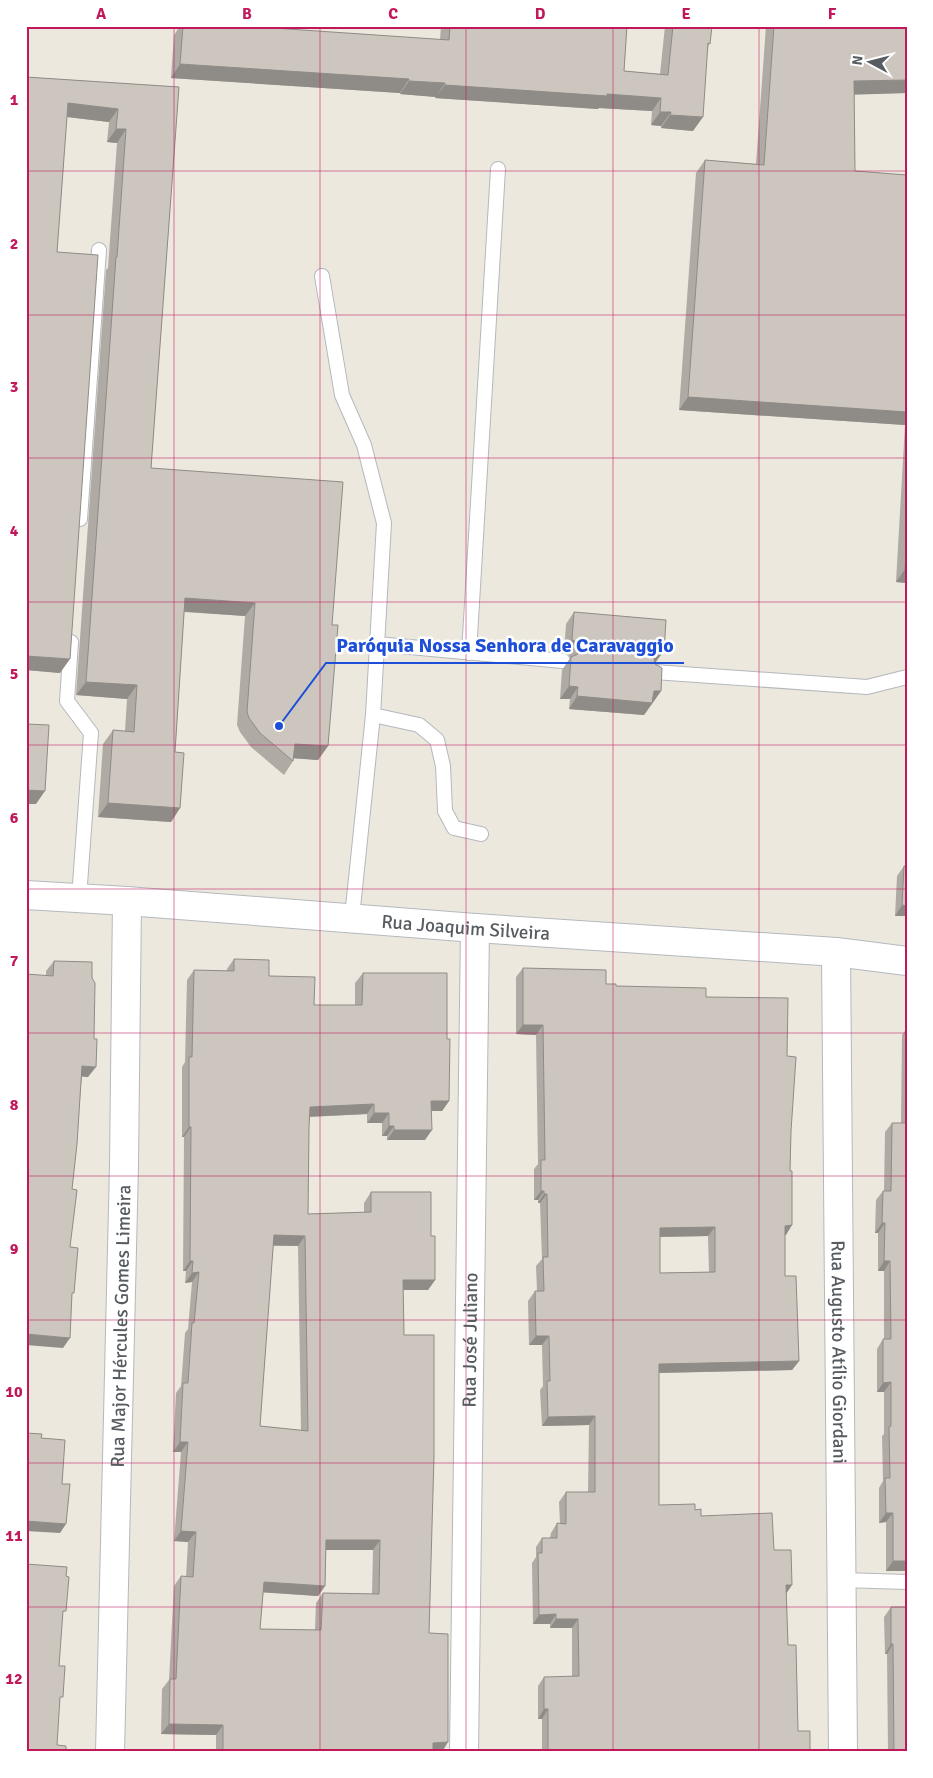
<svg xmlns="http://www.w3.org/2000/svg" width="933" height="1778" viewBox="0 0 933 1778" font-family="Signika,sans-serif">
  <rect width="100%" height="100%" fill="#ece8de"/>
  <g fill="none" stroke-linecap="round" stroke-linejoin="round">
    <defs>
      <path id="lane" d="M 322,276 L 342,395 L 364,445 L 384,523 L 373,715 L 352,917
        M 80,519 L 99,250
        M 71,642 L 67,701 L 91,733 L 79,898
        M 377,644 L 563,661
        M 469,653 L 498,169
        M 654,672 L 867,687 L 907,677
        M 373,715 L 419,725 L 437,740 L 443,766 L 445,811 L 454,828 L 481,834
        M 841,1580 L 907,1582"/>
      <g id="street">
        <path id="s1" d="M 836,952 L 843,1752"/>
        <path id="s2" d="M 110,1752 L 124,1165 L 127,901"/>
        <path id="s3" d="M 464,1752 L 475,928"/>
      </g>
      <g id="secondary">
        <path id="s4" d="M 26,895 L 127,901 L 475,928 L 836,952 L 907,961"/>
      </g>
    </defs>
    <use href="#lane" stroke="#b4b8bd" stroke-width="16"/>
    <use href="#street" stroke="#b4b8bd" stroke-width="30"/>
    <use href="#secondary" stroke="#b4b9bf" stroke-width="30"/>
    <use href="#lane" stroke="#fff" stroke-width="14"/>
    <use href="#street" stroke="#fff" stroke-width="28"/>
    <use href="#secondary" stroke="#fff" stroke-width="28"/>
  </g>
  <path fill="#afaaa4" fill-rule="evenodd" d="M 180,26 L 244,26 L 440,40 L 441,26 L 627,26 L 624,71 L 660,74 L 665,26 L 712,26 L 693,131 L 661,128 L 661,126 L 651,125 L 652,111 L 599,108 L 598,109 L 435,98 L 436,97 L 400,94 L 400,93 L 171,78 L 174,35 Z
    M 766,26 L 907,26 L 907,93 L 854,94 L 855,171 L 907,175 L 907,583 L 896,582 L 905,425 L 679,410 L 696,173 L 705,160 L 756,164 Z
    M 26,77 L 179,87 L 151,468 L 332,625 L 328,746 L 318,760 L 294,758 L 293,761 L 284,775 L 251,747 L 240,732 L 237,725 L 245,616 L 184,612 L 175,752 L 180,808 L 171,822 L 98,817 L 103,744 L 113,730 L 125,731 L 127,699 L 76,695 L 106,270 L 108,268 L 117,143 L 107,142 L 109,122 L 67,117 L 57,252 L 60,673 L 26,670 Z
    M 574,612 L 655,663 L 661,691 L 644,715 L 569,709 L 570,699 L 560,699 L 562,670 L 570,658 L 568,654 L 564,652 L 566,624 Z
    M 907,849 L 907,916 L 895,916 L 897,876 L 904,866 L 906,866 Z
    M 234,959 L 269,976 L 314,1005 L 355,1005 L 355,983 L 363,973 L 447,1039 L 449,1101 L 442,1111 L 431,1111 L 425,1140 L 387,1140 L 387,1136 L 382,1136 L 382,1123 L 367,1123 L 367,1114 L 309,1117 L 308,1214 L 364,1212 L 364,1203 L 371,1192 L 431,1236 L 435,1280 L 428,1290 L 403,1290 L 404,1335 L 429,1633 L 442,1752 L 216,1752 L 216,1735 L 161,1734 L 162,1689 L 169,1680 L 174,1586 L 181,1576 L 186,1577 L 188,1542 L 174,1541 L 181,1452 L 173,1452 L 176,1393 L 181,1386 L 185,1333 L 188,1329 L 192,1282 L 185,1283 L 186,1271 L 183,1271 L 184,1137 L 182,1137 L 182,1067 L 185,1062 L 187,980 L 194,970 L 227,971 L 227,969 ZM 273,1246 L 298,1246 L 301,1430 L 260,1426 ZM 326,1550 L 373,1550 L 372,1594 L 323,1593 L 316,1603 L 315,1630 L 260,1629 L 263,1592 L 318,1596 L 325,1586 Z
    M 54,961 L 88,1077 L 82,1076 L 72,1189 L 70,1247 L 72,1296 L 63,1348 L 46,976 L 46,971 Z
    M 523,968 L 616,986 L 706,997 L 787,1056 L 791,1131 L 790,1171 L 792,1225 L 785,1235 L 785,1276 L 799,1361 L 792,1370 L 659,1373 L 659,1505 L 695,1510 L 701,1516 L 774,1550 L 786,1593 L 788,1645 L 798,1731 L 810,1752 L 542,1752 L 542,1719 L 538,1719 L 538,1686 L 544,1677 L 572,1677 L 572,1628 L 550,1628 L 550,1624 L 533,1624 L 532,1563 L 536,1557 L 536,1547 L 542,1538 L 550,1538 L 551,1533 L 557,1523 L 560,1524 L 559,1502 L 566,1492 L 588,1492 L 589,1425 L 542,1426 L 540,1390 L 543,1386 L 542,1345 L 529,1345 L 528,1301 L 535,1291 L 537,1291 L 536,1266 L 542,1259 L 540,1203 L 538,1203 L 538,1200 L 534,1200 L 534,1169 L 538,1164 L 536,1035 L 516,1034 L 516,977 ZM 708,1236 L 709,1272 L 660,1273 L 660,1237 Z
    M 907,1028 L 907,1571 L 886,1571 L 886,1522 L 879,1523 L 879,1488 L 883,1481 L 882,1436 L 884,1434 L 884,1392 L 877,1392 L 877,1349 L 883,1339 L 884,1339 L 884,1271 L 878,1271 L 878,1233 L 875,1233 L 876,1200 L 883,1191 L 884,1191 L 885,1132 L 892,1123 L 901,1123 L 902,1035 Z
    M 891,1607 L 907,1752 L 888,1752 L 887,1654 L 885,1654 L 884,1617 Z"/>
  <path fill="#8f8b86" d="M 180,64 L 409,79 L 400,93 L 171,78 Z
    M 907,80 L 907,93 L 844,95 L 854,81 Z
    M 409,81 L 445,83 L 436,97 L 400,94 Z
    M 445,85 L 607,94 L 661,98 L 652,111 L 599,108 L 598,109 L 435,98 Z
    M 68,103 L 118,109 L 109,122 L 59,116 Z
    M 660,112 L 671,112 L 661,126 L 651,125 Z
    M 670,115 L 703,117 L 693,131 L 661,128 Z
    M 116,129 L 126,129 L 117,143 L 107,142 Z
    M 688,397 L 907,412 L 907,424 L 905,425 L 679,410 Z
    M 905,569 L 907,569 L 907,583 L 896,582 Z
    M 185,598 L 255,603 L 245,616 L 176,611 Z
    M 572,640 L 577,642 L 568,654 L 564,652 Z
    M 664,651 L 655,663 L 650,664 L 658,652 Z
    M 26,656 L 70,659 L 60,673 L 26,670 Z
    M 86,682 L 137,685 L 127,699 L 76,695 Z
    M 569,686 L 578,687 L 570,699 L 560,699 Z
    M 654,691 L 661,691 L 644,715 L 569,709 L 577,696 Z
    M 295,744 L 328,746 L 318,760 L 289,758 Z
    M 26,790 L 45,791 L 36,804 L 26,804 Z
    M 108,803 L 180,808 L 171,822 L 98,817 Z
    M 902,905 L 907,906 L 907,916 L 895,916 Z
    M 523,1025 L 543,1025 L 536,1035 L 516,1034 Z
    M 82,1066 L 96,1067 L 88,1077 L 75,1076 Z
    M 431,1101 L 449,1101 L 442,1111 L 424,1111 Z
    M 374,1104 L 367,1114 L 303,1117 L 310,1107 Z
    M 374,1113 L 389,1113 L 382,1123 L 367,1123 Z
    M 389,1126 L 394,1126 L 387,1136 L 382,1136 Z
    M 189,1127 L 191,1127 L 184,1137 L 182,1137 Z
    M 394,1130 L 432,1130 L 425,1140 L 387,1140 Z
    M 541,1191 L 544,1191 L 538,1200 L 534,1200 Z
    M 544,1194 L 547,1194 L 540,1203 L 538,1203 Z
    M 882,1223 L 885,1223 L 878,1233 L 875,1233 Z
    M 792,1225 L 786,1235 L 778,1235 L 785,1226 Z
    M 715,1227 L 708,1236 L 653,1237 L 660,1228 Z
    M 274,1235 L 305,1236 L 298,1246 L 266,1245 Z
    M 190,1261 L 193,1261 L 186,1271 L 183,1271 Z
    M 884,1261 L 890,1261 L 884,1271 L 878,1271 Z
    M 199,1272 L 192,1282 L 185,1283 L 192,1273 Z
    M 403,1280 L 435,1280 L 428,1290 L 396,1290 Z
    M 26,1334 L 70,1338 L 63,1348 L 26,1345 Z
    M 536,1336 L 549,1336 L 542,1345 L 529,1345 Z
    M 799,1361 L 792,1370 L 652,1373 L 659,1364 Z
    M 891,1382 L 884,1392 L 877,1392 L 883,1383 Z
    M 595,1416 L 589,1425 L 542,1426 L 548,1417 Z
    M 180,1442 L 188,1442 L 181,1452 L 173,1452 Z
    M 886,1513 L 893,1513 L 886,1522 L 879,1523 Z
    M 26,1521 L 66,1524 L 60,1533 L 26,1531 Z
    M 181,1531 L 196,1532 L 188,1542 L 174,1541 Z
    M 326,1540 L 380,1540 L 373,1550 L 319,1550 Z
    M 893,1561 L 907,1561 L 907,1571 L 886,1571 Z
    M 264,1582 L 325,1586 L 318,1596 L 257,1592 Z
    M 786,1585 L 792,1585 L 786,1594 Z
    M 556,1614 L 550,1624 L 533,1624 L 539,1615 Z
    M 556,1619 L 578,1619 L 572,1628 L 550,1628 Z
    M 891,1644 L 893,1644 L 887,1654 L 885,1654 Z
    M 544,1709 L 548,1709 L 542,1719 L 538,1719 Z
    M 169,1724 L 223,1725 L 216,1735 L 161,1734 Z
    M 448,1742 L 442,1752 L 427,1752 L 433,1743 Z"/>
  <path fill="#ccc6bf" stroke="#8f8b86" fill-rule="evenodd" d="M 183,26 L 244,26 L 449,40 L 450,26 L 627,26 L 624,71 L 668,75 L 673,26 L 712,26 L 710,44 L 708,43 L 703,117 L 670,115 L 671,112 L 660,112 L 661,98 L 607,94 L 607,96 L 445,85 L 445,83 L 409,81 L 409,79 L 180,64 Z
    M 774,26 L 907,26 L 907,80 L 854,81 L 855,171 L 907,175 L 907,412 L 688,397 L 705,160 L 764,165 Z
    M 26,77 L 179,87 L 151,468 L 343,482 L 332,625 L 338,625 L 328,746 L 295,744 L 293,761 L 260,733 L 249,718 L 247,712 L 255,603 L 185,598 L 175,752 L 184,753 L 180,808 L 108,803 L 113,730 L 134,732 L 137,685 L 86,682 L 116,257 L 117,257 L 126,129 L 116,129 L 118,109 L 68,103 L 57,252 L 98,255 L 70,659 L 26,656 Z
    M 907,546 L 907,569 L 905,569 Z
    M 574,612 L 666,620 L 664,651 L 658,652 L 654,659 L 655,664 L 662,668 L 661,691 L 654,691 L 652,703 L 577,696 L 578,687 L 569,686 L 571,657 L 578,654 L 580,649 L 577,642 L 572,640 Z
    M 26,724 L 49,725 L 45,791 L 26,790 Z
    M 904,866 L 907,866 L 907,906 L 902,905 Z
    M 234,959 L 269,960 L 269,976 L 315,977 L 314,1005 L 362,1005 L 363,973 L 447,973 L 447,1039 L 450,1039 L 449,1101 L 431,1101 L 432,1130 L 394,1130 L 394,1126 L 389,1126 L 389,1113 L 374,1113 L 374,1104 L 310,1107 L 309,1128 L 308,1214 L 371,1212 L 371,1192 L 431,1192 L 431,1236 L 435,1236 L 435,1280 L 403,1280 L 404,1335 L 434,1335 L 434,1456 L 429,1633 L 448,1634 L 448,1742 L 433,1743 L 433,1752 L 223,1752 L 223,1725 L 169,1724 L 170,1679 L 176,1679 L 181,1576 L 193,1577 L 196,1532 L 181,1531 L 188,1442 L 180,1442 L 183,1383 L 188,1383 L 192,1323 L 194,1323 L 199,1272 L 192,1273 L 193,1261 L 190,1261 L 191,1127 L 189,1127 L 189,1057 L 192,1057 L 194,970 L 234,971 ZM 274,1235 L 305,1236 L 308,1431 L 260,1426 ZM 326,1540 L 380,1540 L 379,1594 L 323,1593 L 321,1630 L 260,1629 L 264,1582 L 325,1586 Z
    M 54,961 L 92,962 L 92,978 L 95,983 L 94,1039 L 97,1039 L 96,1067 L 82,1066 L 77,1144 L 72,1189 L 77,1190 L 70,1247 L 78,1248 L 74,1293 L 72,1293 L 70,1338 L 26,1334 L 26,974 L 53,976 Z
    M 523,968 L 606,970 L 606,984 L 616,984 L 616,986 L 706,988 L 706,997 L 788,998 L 787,1056 L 796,1057 L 791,1131 L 790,1171 L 792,1171 L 792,1225 L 785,1226 L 785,1276 L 796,1276 L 799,1361 L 659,1364 L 659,1505 L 695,1504 L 695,1510 L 701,1509 L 701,1516 L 772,1513 L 774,1550 L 791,1550 L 792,1585 L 786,1585 L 788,1645 L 796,1645 L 798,1731 L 810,1731 L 810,1752 L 548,1752 L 548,1709 L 544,1709 L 544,1677 L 579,1676 L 578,1619 L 556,1619 L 556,1614 L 539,1615 L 538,1553 L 542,1553 L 542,1538 L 557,1538 L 557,1523 L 566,1524 L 566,1492 L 595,1492 L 595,1416 L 548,1417 L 547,1381 L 550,1381 L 549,1336 L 536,1336 L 535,1291 L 544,1291 L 543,1257 L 548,1257 L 547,1194 L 544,1194 L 544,1191 L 541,1191 L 541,1160 L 545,1160 L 543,1025 L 523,1025 ZM 715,1227 L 715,1272 L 660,1273 L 660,1228 Z
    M 892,1123 L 907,1123 L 907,1561 L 893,1561 L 893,1513 L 886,1513 L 885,1478 L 890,1478 L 889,1427 L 891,1426 L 891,1382 L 883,1383 L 883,1339 L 891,1339 L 890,1261 L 884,1261 L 885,1223 L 882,1223 L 883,1191 L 891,1191 Z
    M 26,1433 L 42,1434 L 41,1438 L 65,1440 L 62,1484 L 70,1484 L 66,1524 L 26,1521 Z
    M 26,1564 L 67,1567 L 66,1576 L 69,1577 L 66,1611 L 63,1611 L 59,1666 L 65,1666 L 63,1697 L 60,1697 L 57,1745 L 66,1746 L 66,1752 L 26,1752 Z
    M 891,1607 L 907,1607 L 907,1752 L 894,1752 L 893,1644 L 891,1644 Z"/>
  <path fill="none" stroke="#c2185b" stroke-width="1" stroke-opacity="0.55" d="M 174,26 L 174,1752M 320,26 L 320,1752M 466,26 L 466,1752M 613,26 L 613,1752M 759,26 L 759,1752M 26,171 L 907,171M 26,315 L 907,315M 26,458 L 907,458M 26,602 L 907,602M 26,745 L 907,745M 26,889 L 907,889M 26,1033 L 907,1033M 26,1176 L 907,1176M 26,1320 L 907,1320M 26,1463 L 907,1463M 26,1607 L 907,1607"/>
  <g text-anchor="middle" stroke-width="5" stroke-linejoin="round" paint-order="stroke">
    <g font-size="19" fill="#575c61" stroke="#fff">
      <text dy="7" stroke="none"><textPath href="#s4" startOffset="441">Rua Joaquim Silveira</textPath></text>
      <text dy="7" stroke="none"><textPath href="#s2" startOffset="426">Rua Major Hércules Gomes Limeira</textPath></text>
      <text dy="7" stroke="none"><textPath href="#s3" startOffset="412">Rua José Juliano</textPath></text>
      <text dy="7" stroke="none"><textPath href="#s1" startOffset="400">Rua Augusto Atílio Giordani</textPath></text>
    </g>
  </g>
  <path fill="none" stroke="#1d4ed8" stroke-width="2" d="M279 726L326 663H684"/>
  <circle fill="#1d4ed8" stroke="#fff" stroke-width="2" cx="279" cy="726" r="5"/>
  <g font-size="20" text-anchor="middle" font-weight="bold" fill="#1d4ed8" stroke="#fff" stroke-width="5" stroke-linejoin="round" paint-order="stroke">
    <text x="505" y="652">Paróquia Nossa Senhora de Caravaggio</text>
  </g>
  <rect width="933" height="1778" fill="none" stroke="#ffffff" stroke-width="55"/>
  <g transform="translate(870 62) rotate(277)" stroke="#ffffff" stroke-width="4" paint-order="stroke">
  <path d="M0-4L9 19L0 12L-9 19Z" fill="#575c61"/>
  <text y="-8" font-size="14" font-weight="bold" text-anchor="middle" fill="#575c61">N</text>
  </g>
  <rect x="28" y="28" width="878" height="1722" fill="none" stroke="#c2185b" stroke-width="2"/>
  <g font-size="16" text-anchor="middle" font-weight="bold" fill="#c2185b">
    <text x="101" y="19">A</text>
    <text x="247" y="19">B</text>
    <text x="393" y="19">C</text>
    <text x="540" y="19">D</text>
    <text x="686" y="19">E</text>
    <text x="832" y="19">F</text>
    <text x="14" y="105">1</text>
    <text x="14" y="249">2</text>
    <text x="14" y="392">3</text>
    <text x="14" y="536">4</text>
    <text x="14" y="679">5</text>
    <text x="14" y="823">6</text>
    <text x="14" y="966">7</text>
    <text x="14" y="1110">8</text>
    <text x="14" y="1254">9</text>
    <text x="14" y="1397">10</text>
    <text x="14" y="1541">11</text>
    <text x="14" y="1684">12</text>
  </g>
</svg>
